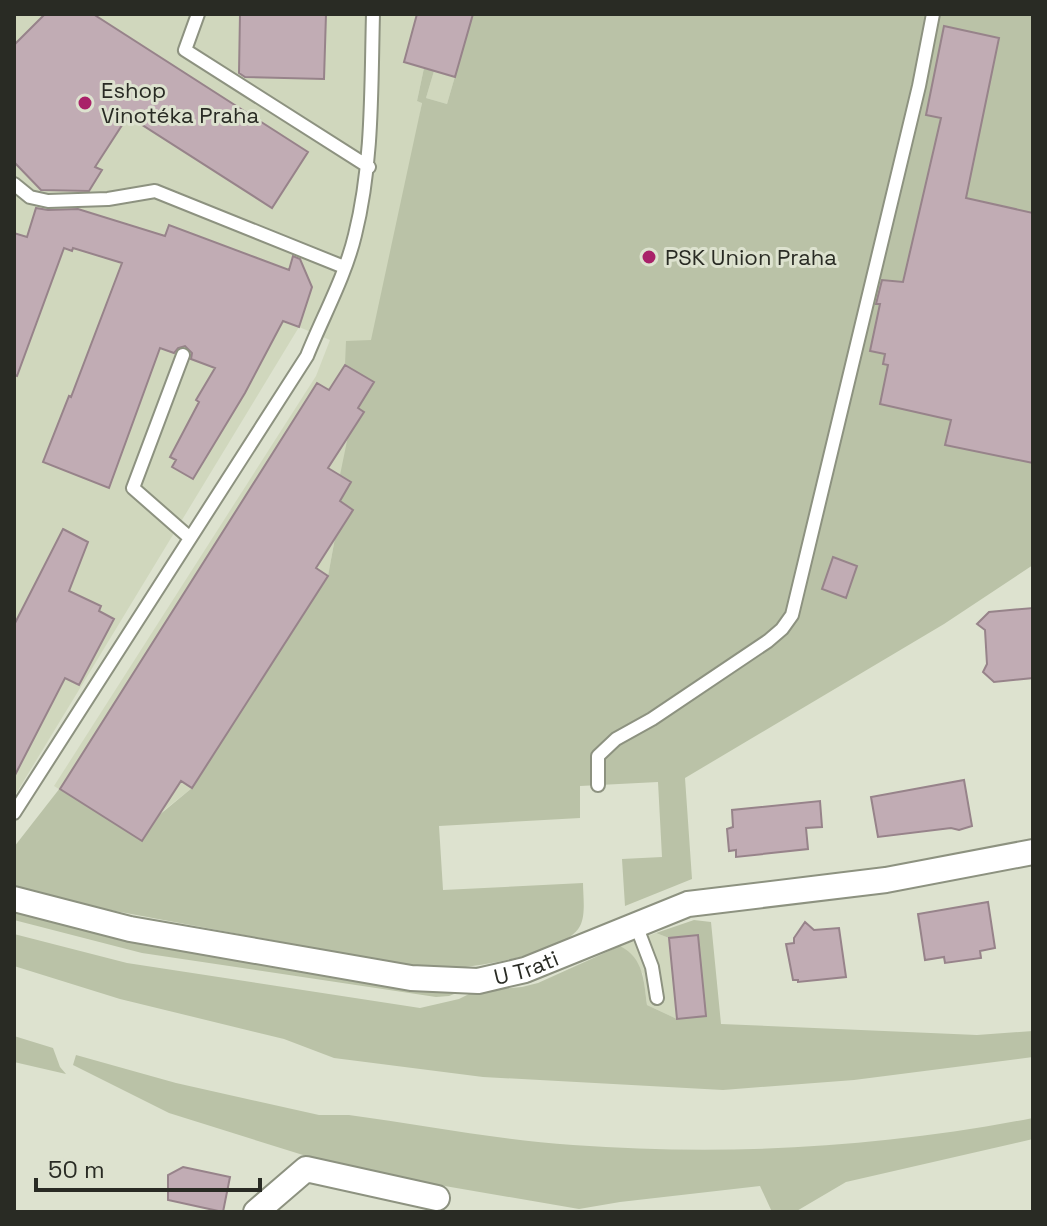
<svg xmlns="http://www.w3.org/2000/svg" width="1047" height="1226" viewBox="0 0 1047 1226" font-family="'Space Grotesk',sans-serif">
  <rect width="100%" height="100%" fill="#dde2cf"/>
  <path fill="#d0d7bd" d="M 14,14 L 473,14 L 447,104 L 426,98 L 434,71 L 424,68 L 417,101 L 422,102 L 374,382 L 358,409 L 364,412 L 351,482 L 353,510 L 335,538 L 328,576 L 192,788 L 158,815 L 142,841 L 54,786 L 316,376 L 330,340 L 299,327 L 14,797 Z
    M 656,933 L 669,938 L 698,935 L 706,1016 L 677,1019 L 647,1005 L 643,974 L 620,946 Z"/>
  <path fill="#bac2a7" d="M 473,14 L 1033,14 L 1033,565 L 944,624 L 685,778 L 692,879 L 625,906 L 622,859 L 662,857 L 658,782 L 580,786 L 580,818 L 439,826 L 443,890 L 583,883 C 583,895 586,915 580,926 C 564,956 464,969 432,970 L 40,897 L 14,888 L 14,847 L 60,788 L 141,840 L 158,816 L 192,788 L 328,576 L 335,538 L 353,510 L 340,501 L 351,483 L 340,475 L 348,436 L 363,412 L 358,408 L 373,382 L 345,365 L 346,341 L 371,340 L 422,103 L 417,101 L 424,68 L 434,71 L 426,98 L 447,104 Z
    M 14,910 C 163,945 311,980 464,990 L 449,996 L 436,997 L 142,953 L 14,920 Z
    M 694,920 L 711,922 L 721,1024 L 977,1035 L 1033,1031 L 1033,1057 L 854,1080 L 723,1090 L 483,1077 L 334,1058 L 284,1039 L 120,999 L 14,966 L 14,934 L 127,963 L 420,1008 L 459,999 L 475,991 L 522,987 L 538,983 L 620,946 C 644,958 644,982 647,1005 L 677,1019 L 705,1016 L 698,936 L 669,938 L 656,933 Z
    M 14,1036 L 53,1048 L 60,1067 L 66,1074 L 14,1062 Z
    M 76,1055 L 176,1083 L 319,1115 L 349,1115 C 423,1125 498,1140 573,1145 C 728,1156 880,1148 1033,1118 L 1033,1139 L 846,1182 L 795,1212 L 772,1212 L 760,1186 L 620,1202 L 579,1209 L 439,1185 L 303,1155 L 169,1113 L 73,1065 Z"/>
  <path fill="#c1acb4" stroke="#97838a" stroke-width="2" d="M 45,14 L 93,14 L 308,152 L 272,208 L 128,116 L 95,167 L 102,170 L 89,191 L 41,190 L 14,162 L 14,45 Z
    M 240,14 L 326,14 L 324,79 L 245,77 L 239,73 Z
    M 417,14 L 473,14 L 455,77 L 404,62 Z
    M 944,26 L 999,38 L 966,198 L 1033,213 L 1033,463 L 945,445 L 951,420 L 880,404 L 888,365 L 883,364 L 885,354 L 870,351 L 880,304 L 876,304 L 882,280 L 903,282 L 941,118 L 926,115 Z
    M 36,208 L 48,210 L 78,209 L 165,236 L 169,225 L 289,270 L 293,256 L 300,259 L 312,287 L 299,327 L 283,321 L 245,393 L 193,479 L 172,467 L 176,460 L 170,457 L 199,402 L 196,400 L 215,368 L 191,359 L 192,353 L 185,346 L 178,348 L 174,353 L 160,348 L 109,488 L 43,462 L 69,396 L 71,397 L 122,263 L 73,248 L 72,251 L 64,248 L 17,376 L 14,375 L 14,233 L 27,237 Z
    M 345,365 L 374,382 L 358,408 L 364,412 L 328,468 L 351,482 L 340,501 L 353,510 L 316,568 L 328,576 L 192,788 L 181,781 L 142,841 L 60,789 L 317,383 L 329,390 Z
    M 63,529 L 88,542 L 69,591 L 101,606 L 99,611 L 114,619 L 79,685 L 65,678 L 14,777 L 14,625 Z
    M 833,557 L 857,566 L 846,598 L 822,589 Z
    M 1033,608 L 1033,678 L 994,682 L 983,672 L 987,664 L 985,630 L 977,624 L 989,612 Z
    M 964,780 L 972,826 L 959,830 L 951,828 L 878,837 L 871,797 Z
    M 820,801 L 822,827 L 806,828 L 808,849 L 736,857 L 736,850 L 729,851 L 727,829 L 733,827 L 732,810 Z
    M 988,902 L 995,948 L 980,951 L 981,958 L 945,963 L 944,957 L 925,960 L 918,914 Z
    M 805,922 L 814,930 L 839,928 L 846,977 L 798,982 L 798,980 L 793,980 L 786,944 L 794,943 L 794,938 Z
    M 698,935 L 706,1016 L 677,1019 L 669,938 Z
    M 183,1167 L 230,1177 L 223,1212 L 168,1200 L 168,1175 Z"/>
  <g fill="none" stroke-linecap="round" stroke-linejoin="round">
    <defs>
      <path id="lane" d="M 198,14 L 185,50 L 369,167
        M 14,184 L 30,197 L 48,201 L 108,199 L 155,191 L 344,267
        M 183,355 L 133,488 L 190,538
        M 598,785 L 598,756 L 616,739 L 652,719 L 768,641 L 782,629 L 792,615 L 919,86 L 933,14
        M 14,813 L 307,356 C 323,316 345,277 355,235 C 373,163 371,88 373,14
        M 636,925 L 652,967 L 657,998"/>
      <g id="street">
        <path id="s1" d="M 14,899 L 130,929 L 411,978 L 478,981 L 525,970 L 688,904 L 886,880 L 1033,852"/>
        <path d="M 256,1212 L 306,1169 L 437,1198"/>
      </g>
    </defs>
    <use href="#lane" stroke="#8d9280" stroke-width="16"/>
    <use href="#street" stroke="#8d9280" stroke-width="28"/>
    <use href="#lane" stroke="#fff" stroke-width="12"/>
    <use href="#street" stroke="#fff" stroke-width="24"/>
  </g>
  <g fill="#a92169" stroke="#dde2cf" stroke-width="3">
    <circle cx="85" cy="103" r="8"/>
    <circle cx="649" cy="257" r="8"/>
  </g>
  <g text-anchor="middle" stroke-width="6" stroke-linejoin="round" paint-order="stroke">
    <g font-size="22" fill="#292b24" stroke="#dde2cf" text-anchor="start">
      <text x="101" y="98">Eshop<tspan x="101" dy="25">Vinotéka Praha</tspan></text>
      <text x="665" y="265">PSK Union Praha</text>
    </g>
    <g font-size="22" fill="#292b24" stroke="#dde2cf">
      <text dy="8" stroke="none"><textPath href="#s1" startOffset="522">U Trati</textPath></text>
    </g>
  </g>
  <rect width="1047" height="1226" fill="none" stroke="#292b24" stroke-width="32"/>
  <path d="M36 1178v12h224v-12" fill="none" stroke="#292b24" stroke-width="4"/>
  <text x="48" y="1178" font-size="24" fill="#292b24" stroke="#dde2cf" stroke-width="6" paint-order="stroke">50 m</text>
</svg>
